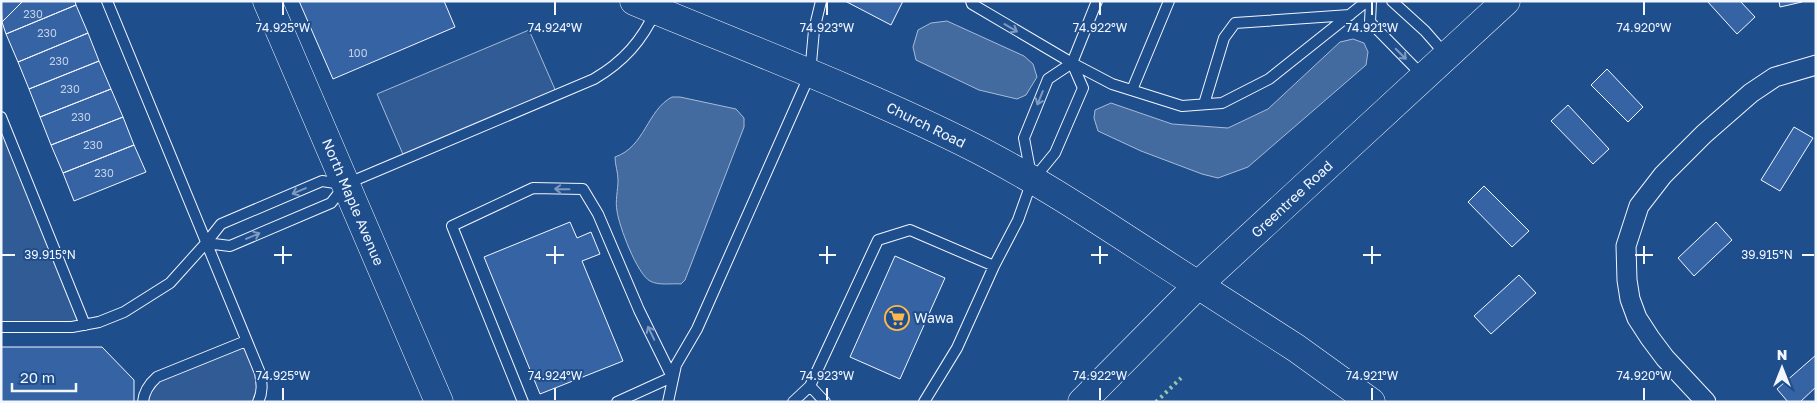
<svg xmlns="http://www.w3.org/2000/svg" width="1817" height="403" viewBox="0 0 1817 403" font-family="'Golos Text',sans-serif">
  <rect width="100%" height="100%" fill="#1f4e8c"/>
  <path fill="#305b95" stroke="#a8bbd7" d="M 529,30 L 557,94 L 405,159 L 377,94 Z
    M 1,117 L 85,325 L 1,327 Z
    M 246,341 L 260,373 L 258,402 L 143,402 L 150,383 Z"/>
  <path fill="#446ba0" stroke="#a8bbd7" d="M 947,21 L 1024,56 L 1033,64 L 1037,77 L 1026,95 L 1017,99 L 979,90 L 916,60 L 913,47 L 918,30 L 931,23 Z
    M 1353,39 L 1364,43 L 1368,52 L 1366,65 L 1248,167 L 1218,178 L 1202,174 L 1141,151 L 1098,131 L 1094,118 L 1095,110 L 1111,103 L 1172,124 L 1228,128 L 1268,109 L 1340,42 Z
    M 672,97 L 680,97 L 736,109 L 744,118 L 744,127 L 685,280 L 681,284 C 672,283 659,286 650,281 C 637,274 619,226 617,211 C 615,201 618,190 618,180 C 618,172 615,165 615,157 C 645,147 647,110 672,97 Z"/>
  <path fill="#3563a3" stroke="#f2f6ff" d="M 1,1 L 23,1 L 2,22 Z
    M 23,1 L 75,1 L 76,5 L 6,34 L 2,22 Z
    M 299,1 L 444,1 L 455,27 L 333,79 Z
    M 845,1 L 903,1 L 891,25 Z
    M 1707,1 L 1740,1 L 1755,17 L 1737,34 Z
    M 1779,1 L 1802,1 L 1802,2 L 1780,7 Z
    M 76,5 L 88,33 L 18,62 L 6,34 Z
    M 88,33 L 99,61 L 29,89 L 18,62 Z
    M 99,61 L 111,89 L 40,117 L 29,89 Z
    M 1607,69 L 1643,107 L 1628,122 L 1591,85 Z
    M 111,89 L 123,117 L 51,145 L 40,117 Z
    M 1568,105 L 1609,149 L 1593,164 L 1551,121 Z
    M 123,117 L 134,145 L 63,173 L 51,145 Z
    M 1794,127 L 1813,138 L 1780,191 L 1761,180 Z
    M 134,145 L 146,172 L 74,201 L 63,173 Z
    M 1484,186 L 1529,231 L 1512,247 L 1468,202 Z
    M 570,222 L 577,238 L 591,232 L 600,254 L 582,261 L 623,361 L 540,394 L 484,257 Z
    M 1716,222 L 1732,240 L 1694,276 L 1678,258 Z
    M 895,256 L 945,278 L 900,379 L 850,357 Z
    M 1519,275 L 1536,293 L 1491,334 L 1474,316 Z
    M 1,347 L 102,347 L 134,380 L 134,402 L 1,402 Z
    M 1816,355 L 1816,387 L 1800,402 L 1788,402 L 1777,389 Z"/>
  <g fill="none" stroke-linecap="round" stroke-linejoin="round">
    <defs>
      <path id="lane" d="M 107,1 L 260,373 C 262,383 263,392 258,402
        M 971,1 L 972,4 L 1072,63 L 1112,84 L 1182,106 L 1222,103 L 1269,79 L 1367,1
        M 1371,1 L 1370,22 L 1423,76
        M 1392,1 L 1425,31 L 1446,55
        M 1132,90 L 1169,1
        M 1204,104 L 1224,38 L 1235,23 L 1350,15
        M 1,117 L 85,325
        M 1031,175 L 1024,138 L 1048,79 L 1072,63 L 1097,1
        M 206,243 L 230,246 L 331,203 L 346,184 L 594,79 C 623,62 642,41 656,10
        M 1,327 L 72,327 L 99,322 L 124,312 L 170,283 L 206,243 L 221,224 L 322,181 L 342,184
        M 143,402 C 144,391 149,384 157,377 L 246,341
        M 523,402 L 452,226 L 533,188 L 583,189 L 598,214 L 639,310 L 672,377 L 617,402
        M 668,402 L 676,365 L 697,329 L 810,74 L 814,30 L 821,1
        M 793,402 L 810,386
        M 825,402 L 810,386 L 878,240 L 910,230 L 994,266
        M 924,402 L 957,348 L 994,266 L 1018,220 L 1032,181 L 1055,153 L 1083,88 L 1072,63"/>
      <path id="street" d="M 1706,402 L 1665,358 L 1650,338 L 1637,318 L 1630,299 L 1627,280 L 1626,246 L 1639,206 L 1663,175 L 1704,134 L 1751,93 L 1775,77 L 1816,65"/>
      <path id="secondary" d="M 267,1 L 439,402
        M 1198,285 L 1296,348 L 1371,402"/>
      <path id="primary" d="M 634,1 C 744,47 856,89 963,142 C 1046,183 1121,236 1198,285
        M 1082,402 L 1198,285 L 1506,1"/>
    </defs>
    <use href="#lane" stroke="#f2f6ff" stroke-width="12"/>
    <use href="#street" stroke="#f2f6ff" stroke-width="21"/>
    <use href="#secondary" stroke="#f2f6ff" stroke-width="29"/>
    <use href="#primary" stroke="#f2f6ff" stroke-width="29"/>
    <use href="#lane" stroke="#1f4e8c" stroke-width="10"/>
    <use href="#street" stroke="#1f4e8c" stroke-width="19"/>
    <use href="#secondary" stroke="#1f4e8c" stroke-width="28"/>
    <use href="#primary" stroke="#1f4e8c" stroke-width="28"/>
    <path stroke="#97c8a6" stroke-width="4" stroke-dasharray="2.5 4" stroke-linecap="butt" d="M 1156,402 L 1181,378"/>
  </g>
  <defs><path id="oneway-shaft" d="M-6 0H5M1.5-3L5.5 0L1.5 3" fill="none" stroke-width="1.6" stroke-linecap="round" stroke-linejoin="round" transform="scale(1.25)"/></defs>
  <g stroke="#7e9ac0">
    <use href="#oneway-shaft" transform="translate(1011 28) rotate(31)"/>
    <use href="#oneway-shaft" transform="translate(1401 54) rotate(45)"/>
    <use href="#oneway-shaft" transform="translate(1040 98) rotate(112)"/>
    <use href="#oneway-shaft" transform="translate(562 189) rotate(-179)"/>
    <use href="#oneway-shaft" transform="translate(299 191) rotate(157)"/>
    <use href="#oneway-shaft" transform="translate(253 236) rotate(-23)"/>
    <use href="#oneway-shaft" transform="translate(651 333) rotate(-116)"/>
  </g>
  <path fill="none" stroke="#f2f6ff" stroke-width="2" d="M 283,2 L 283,15M 555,2 L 555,15M 827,2 L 827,15M 1100,2 L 1100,15M 1372,2 L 1372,15M 1644,2 L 1644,15M 283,246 L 283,264M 555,246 L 555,264M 827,246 L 827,264M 1100,246 L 1100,264M 1372,246 L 1372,264M 1644,246 L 1644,264M 2,255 L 15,255M 274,255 L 292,255M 546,255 L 564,255M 819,255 L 836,255M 1091,255 L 1108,255M 1363,255 L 1381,255M 1635,255 L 1653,255M 1802,255 L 1814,255M 283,388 L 283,400M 555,388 L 555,400M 827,388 L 827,400M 1100,388 L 1100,400M 1372,388 L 1372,400M 1644,388 L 1644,400"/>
  <defs>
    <symbol id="supermarket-ring" viewBox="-11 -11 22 22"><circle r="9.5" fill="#1f4e8c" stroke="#ffb74d" stroke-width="1.5"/><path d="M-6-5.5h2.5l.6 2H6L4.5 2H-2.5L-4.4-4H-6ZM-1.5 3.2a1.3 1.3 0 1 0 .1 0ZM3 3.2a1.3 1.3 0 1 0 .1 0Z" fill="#ffb74d"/></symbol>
  </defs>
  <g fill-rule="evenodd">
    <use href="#supermarket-ring" x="883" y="304" width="28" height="28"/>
  </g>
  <g text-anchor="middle" stroke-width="4" stroke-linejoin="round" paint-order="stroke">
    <g font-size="11" fill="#c3d1e8">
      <text x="33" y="18">230</text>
      <text x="47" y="37">230</text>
      <text x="358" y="57">100</text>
      <text x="59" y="65">230</text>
      <text x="70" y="93">230</text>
      <text x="81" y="121">230</text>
      <text x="93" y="149">230</text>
      <text x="104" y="177">230</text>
    </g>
    <g font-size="14" fill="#f2f6ff" stroke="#1f4e8c">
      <text transform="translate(926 125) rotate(26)" y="5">Church Road</text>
      <text transform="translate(1292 199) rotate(-43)" y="5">Greentree Road</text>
      <text transform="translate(353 202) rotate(67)" y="5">North Maple Avenue</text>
    </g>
    <g font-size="14" fill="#f2f6ff" stroke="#1f4e8c" text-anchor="start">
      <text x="914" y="323">Wawa</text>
    </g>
  </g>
  <g font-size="12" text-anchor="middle" fill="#f2f6ff" stroke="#1f4e8c" stroke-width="4" stroke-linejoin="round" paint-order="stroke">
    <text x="283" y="32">74.925°W</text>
    <text x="555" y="32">74.924°W</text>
    <text x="827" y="32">74.923°W</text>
    <text x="1100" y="32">74.922°W</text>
    <text x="1372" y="32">74.921°W</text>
    <text x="1644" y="32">74.920°W</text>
    <text x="50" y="259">39.915°N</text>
    <text x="1767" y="259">39.915°N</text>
    <text x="283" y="380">74.925°W</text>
    <text x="555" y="380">74.924°W</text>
    <text x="827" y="380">74.923°W</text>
    <text x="1100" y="380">74.922°W</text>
    <text x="1372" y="380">74.921°W</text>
    <text x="1644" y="380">74.920°W</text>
  </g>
  <rect width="1817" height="403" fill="none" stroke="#f2f6ff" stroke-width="5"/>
  <g transform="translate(1782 368)" stroke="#1f4e8c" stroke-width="4" paint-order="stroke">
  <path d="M0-4L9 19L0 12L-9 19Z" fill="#f2f6ff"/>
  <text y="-8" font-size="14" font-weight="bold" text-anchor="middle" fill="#f2f6ff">N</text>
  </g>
  <path d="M12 383v8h64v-8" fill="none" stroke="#f2f6ff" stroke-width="2.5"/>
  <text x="20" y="383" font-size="15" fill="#f2f6ff" stroke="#1f4e8c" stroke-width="4" paint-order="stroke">20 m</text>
</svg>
